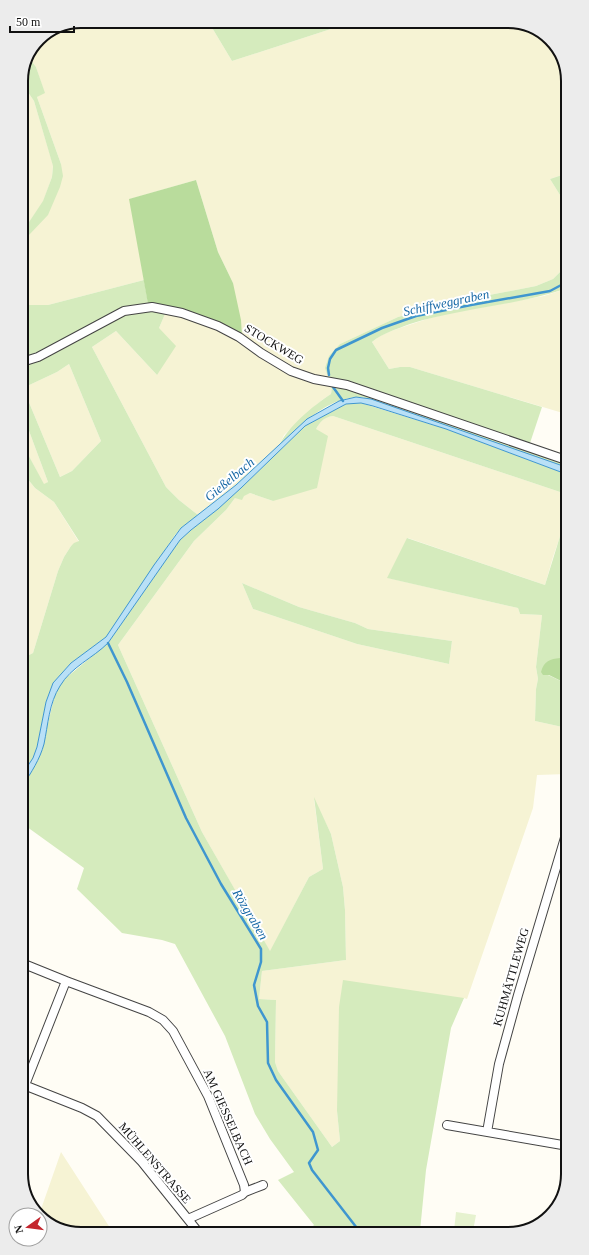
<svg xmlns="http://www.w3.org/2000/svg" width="589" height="1255" viewBox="0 0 589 1255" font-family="Georgia,serif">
  <rect width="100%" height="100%" fill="#fffdf5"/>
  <path fill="#f6f3d4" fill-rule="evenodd" d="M 81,21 L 190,21 L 191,26 L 208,21 L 232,61 L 334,28 L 330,21 L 512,21 L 544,33 L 565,62 L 565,174 L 550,179 L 565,203 L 565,267 L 553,279 L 536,286 L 453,302 L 398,317 L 340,344 L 326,371 L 329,375 L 333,387 L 331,394 L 322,400 L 302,418 L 284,435 L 279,446 L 236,485 L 198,515 L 179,500 L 166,487 L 92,347 L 116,331 L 157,375 L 159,328 L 168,307 L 233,283 L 218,252 L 196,180 L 130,199 L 144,280 L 48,305 L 22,305 L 21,82 L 34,101 L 53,165 L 52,177 L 43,202 L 25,228 L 29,235 L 61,164 L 37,97 L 44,92 L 36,67 L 30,59 L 39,38 Z
    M 565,289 L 566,414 L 410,367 L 400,367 L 389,369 L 372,342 L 380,336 L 391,331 L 427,319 L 450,313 L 544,296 Z
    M 69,364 L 101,441 L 72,471 L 60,477 L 23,388 L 57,372 Z
    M 22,412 L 48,482 L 44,485 L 24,447 L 22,448 Z
    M 333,416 L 566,494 L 566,519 L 553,557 L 545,585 L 408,538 L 388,578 L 518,608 L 520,614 L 542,615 L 536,667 L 538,679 L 536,689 L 535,721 L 567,728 L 567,774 L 537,775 L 533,808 L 467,999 L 464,998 L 337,1111 L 340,1141 L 332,1147 L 278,1071 L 275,1062 L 276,1000 L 259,999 L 262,971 L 346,960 L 345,910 L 343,887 L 331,834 L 314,799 L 323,869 L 309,877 L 270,952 L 202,832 L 118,645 L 194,541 L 226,510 L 235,498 L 250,493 L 273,501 L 320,422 L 327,417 ZM 242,583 L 299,607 L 355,623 L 368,629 L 452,641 L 449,664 L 357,644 L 253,609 Z
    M 22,472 L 35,488 L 54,502 L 79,542 L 71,546 L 64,557 L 58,571 L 33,653 L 23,658 Z
    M 61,1152 L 114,1234 L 77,1234 L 44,1221 L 40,1212 Z"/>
  <path fill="#d5ebbd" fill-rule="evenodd" d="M 190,21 L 330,21 L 334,28 L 232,61 L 208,21 L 191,26 Z
    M 30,59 L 36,67 L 45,93 L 37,97 L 61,164 L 63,176 L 60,187 L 48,215 L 29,235 L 26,234 L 25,228 L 43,201 L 52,177 L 53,166 L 34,101 L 21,82 L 21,78 Z
    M 565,174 L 565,203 L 550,179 Z
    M 565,267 L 565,289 C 515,306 461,308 410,324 C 397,329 383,333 372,342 L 389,369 L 400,367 L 410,367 L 542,407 L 528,449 L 566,463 L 566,467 L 362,397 C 329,396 301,424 279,446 C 288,426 313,406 331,394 C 334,382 328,379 325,368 L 329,356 L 340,344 L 398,317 L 453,302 L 536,286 L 553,279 Z
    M 144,280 L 148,303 L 168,307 L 159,328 L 176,346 L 157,375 L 116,331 L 92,347 L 166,487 L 179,500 L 198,515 L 181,528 L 175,535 L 106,637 L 71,663 L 53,683 L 46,702 L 37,747 L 33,758 L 23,773 L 23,658 L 33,653 L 58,571 L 64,557 L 71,546 L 74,543 L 79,541 L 54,502 L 35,488 L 22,472 L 22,448 L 24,447 L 44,484 L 48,482 L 22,412 L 22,305 L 48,305 ZM 69,364 L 101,441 L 72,471 L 60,477 L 23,388 L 57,372 Z
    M 361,403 L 446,429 L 566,474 L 566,494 L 333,416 C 324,417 320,422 316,429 L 328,436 L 317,488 L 273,501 L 250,493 L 244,496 L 242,500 L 235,498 L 226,510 L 194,541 L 118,645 L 202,832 L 270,951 L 309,877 L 323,869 L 314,797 L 331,834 L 343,887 L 345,910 L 346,960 L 262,971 L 259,999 L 276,1000 L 275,1062 L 278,1071 L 332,1147 L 340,1141 L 337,1111 L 339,1007 L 343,980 L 464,998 L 451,1028 L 426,1170 L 420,1231 L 307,1232 L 314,1225 L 278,1180 L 294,1172 L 270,1139 L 255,1114 L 225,1036 L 175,944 L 162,940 L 122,933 L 77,889 L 84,868 L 23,824 L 23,785 L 35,765 L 41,752 L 55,694 L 60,684 L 67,677 L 108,643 L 180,540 L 191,530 L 218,509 L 241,488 L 305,426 L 346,404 Z
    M 566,519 L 566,663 L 564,659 L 546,674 L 567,684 L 567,728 L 535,721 L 536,689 L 538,679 L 536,667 L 542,615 L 520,614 L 518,608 L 387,578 L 407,538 L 545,585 L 561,533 Z
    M 242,583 L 299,607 L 355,623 L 368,629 L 452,641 L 449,664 L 357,644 L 253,609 Z"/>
  <path fill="#b9dc9c" d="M 196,180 L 218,252 L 233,283 L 241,320 L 242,336 L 148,304 L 129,199 Z
    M 560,658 L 564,659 L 566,663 L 567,684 L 549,675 L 543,675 L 541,672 C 544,661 550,659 560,658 Z"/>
  <path fill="#e6f2cf" d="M 456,1212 L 476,1215 L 473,1231 L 454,1231 Z"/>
  <path fill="#b9e0f7" stroke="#3f96cf" d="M 356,397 L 371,399 L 566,467 L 566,474 L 446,429 L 373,406 L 361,403 L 346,404 L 305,426 L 241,488 L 218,509 L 191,530 L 180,540 L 108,643 C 93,658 71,667 60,686 C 49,703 48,725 44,744 C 40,759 31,773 23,785 L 23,773 L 33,758 L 37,747 L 46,702 L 53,683 L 71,663 L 106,637 L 154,565 L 181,528 L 236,485 L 307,419 L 339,401 Z"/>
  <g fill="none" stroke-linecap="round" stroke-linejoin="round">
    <path stroke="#3f96cf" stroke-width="2.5" d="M 329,375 L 328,368 L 330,359 L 336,350 L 382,328 L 416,316 L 471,305 L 550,291 L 565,283
      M 333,387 L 343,401
      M 108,643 L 127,682 L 186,818 L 221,884 L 261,949 L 261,962 L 254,985 L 258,1006 L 267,1022 L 268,1063 L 276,1080 L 313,1132 L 318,1150 L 309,1163 L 312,1170 L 360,1232"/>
    <defs>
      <path id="minor" d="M 22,362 L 38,357 L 124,311 L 152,307 L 182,313 L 218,326 L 239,337 L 261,353 L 291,371 L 314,379 L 347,385 L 566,460
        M 24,964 L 66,981 L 25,1085
        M 66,981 L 149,1012 L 163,1020 L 173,1031 L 208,1096 L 244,1185 L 245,1192 L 242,1195 L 188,1219
        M 24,1085 L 82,1108 L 97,1116 L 142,1162 L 199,1233
        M 447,1125 L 568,1146
        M 487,1132 L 499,1064 L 518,995 L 567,831
        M 245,1192 L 263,1185"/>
    </defs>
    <use href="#minor" stroke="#444" stroke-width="10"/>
    <use href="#minor" stroke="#fff" stroke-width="8"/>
  </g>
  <g text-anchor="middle" stroke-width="4" stroke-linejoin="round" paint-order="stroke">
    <g font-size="12" fill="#111" stroke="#fff">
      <text transform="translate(274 344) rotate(31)" y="4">STOCKWEG</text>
      <text transform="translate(511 977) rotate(-74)" y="4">KUHMÄTTLEWEG</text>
      <text transform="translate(228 1117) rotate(66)" y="4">AM GIESSELBACH</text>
      <text transform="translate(155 1163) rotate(49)" y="4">MÜHLENSTRASSE</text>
    </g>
    <g font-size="13" font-style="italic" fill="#1768a6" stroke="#fff">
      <text transform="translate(446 302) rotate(-12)" y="5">Schiffweggraben</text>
      <text transform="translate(229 479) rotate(-40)" y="5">Gießelbach</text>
      <text transform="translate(251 914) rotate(59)" y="5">Rözgraben</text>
    </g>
  </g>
  <path d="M0 0H589V1255H0ZM81 28H508A53 53 0 0 1 561 81V1174A53 53 0 0 1 508 1227H81A53 53 0 0 1 28 1174V81A53 53 0 0 1 81 28Z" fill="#ececec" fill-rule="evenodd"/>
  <path fill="none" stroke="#111" stroke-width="2" d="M81 28H508A53 53 0 0 1 561 81V1174A53 53 0 0 1 508 1227H81A53 53 0 0 1 28 1174V81A53 53 0 0 1 81 28Z"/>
  <g transform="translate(28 1227) rotate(256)"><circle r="19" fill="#ffffff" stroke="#a0a0a0"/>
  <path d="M0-3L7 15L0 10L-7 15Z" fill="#c4262e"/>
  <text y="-6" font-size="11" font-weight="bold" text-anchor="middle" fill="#111111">N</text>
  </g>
  <path d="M10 26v6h64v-6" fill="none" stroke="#111111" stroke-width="2"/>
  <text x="16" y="26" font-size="12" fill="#111111" stroke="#ffffff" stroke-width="3" paint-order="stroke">50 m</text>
</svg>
